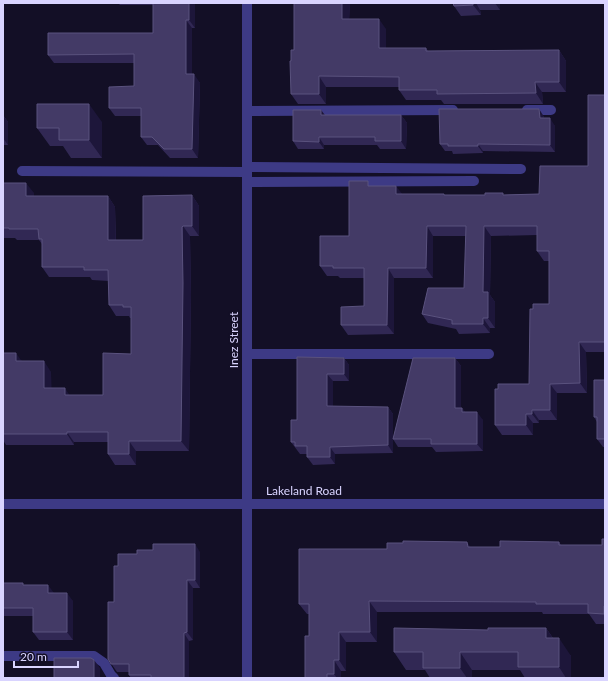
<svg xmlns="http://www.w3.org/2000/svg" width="608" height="681" viewBox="0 0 608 681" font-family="Lato,sans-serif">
  <rect width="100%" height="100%" fill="#130f26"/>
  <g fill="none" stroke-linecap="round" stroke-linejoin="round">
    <path stroke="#3d3a85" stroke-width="10" d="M 527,110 L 551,110
      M 247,111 L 453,110
      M 247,167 L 521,169
      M 22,171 L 247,172
      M 247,182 L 474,181
      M 247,354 L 489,354
      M 3,504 L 605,504
      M 3,656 L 94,656 L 104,663 L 111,675 L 114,678
      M 247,678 L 247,3"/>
  </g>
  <path fill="#312854" d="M 118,3 L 195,3 L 195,28 L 192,28 L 192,74 L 200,83 L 198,158 L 170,158 L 158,145 L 147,145 L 141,137 L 141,116 L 115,116 L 109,108 L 134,86 L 134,63 L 54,63 L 48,55 L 153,33 L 153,5 L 120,5 Z
    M 294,3 L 350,3 L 349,19 L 386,29 L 386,48 L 426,48 L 428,51 L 559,50 L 566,61 L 566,92 L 542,92 L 543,104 L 444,104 L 441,100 L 406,100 L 399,90 L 399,87 L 326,87 L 326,104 L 298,104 L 291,94 L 291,61 L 294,50 Z
    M 453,3 L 500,3 L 500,10 L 480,10 L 481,15 L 461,16 L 454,6 Z
    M 605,95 L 605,352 L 586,352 L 587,393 L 557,393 L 557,420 L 539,420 L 539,423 L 533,423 L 533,435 L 502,435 L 495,425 L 498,389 L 529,384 L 533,309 L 549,304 L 549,261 L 544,261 L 537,251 L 537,235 L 491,236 L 490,295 L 495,302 L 495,328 L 490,328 L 490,333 L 459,334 L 456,329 L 428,323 L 422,314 L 464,288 L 466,236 L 433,236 L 433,278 L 394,278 L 394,334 L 348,335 L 341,325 L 364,306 L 364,278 L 340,278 L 338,276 L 327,276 L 320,266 L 349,236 L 371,186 L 402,194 L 445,195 L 504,195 L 539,194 L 588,166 Z
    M 539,109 L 544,117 L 544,118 L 555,126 L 555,152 L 483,151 L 483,153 L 453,154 L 452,151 L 445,151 L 440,144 Z
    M 321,110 L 325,115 L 401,115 L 407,123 L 406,149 L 380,149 L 377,145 L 324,145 L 324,149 L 298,149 L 293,141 Z
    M 3,115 L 8,122 L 8,145 L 3,145 Z
    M 102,122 L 102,158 L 71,158 L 63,146 L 50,146 L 37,128 Z
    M 3,183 L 34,193 L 34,196 L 108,196 L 115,207 L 116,240 L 143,240 L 192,195 L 199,206 L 199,236 L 190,236 L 190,237 L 191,294 L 189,451 L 136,451 L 136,465 L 115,465 L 108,454 L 108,442 L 74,442 L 74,445 L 6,445 L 3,440 L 3,353 L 22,361 L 51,372 L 51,388 L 69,395 L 103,395 L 131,354 L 131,318 L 130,318 L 129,316 L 116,316 L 109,305 L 109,281 L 92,280 L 90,277 L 49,277 L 42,267 L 42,244 L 39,240 L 17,240 L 15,238 L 3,238 Z
    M 297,357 L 344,358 L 349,365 L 349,381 L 333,381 L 333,406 L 388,407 L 393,414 L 393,438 L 455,358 L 461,366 L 461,408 L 462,408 L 465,412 L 483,420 L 483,451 L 436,452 L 432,447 L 398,447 L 393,439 L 393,453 L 335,454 L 335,464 L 313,465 L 307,457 L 307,454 L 300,454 L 291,442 L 297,420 Z
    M 605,380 L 605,447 L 603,447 L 597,439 L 597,422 L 594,417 Z
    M 605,539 L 605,624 L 596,624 L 589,614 L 543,614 L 542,612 L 377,612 L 377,642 L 346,642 L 346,671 L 341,671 L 341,678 L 305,678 L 309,636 L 309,614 L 307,614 L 299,604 L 387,549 L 500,547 L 559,542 L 561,545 L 602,545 Z
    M 200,552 L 200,588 L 193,588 L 193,640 L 189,641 L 189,678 L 131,678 L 129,675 L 129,672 L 117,672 L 108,659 L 118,566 L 137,554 Z
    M 3,583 L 24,585 L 53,593 L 73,601 L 73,640 L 39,640 L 33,632 L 33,616 L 3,616 Z
    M 546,628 L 553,638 L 571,656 L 571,678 L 525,678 L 520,670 L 472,670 L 472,678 L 430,678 L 425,670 L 406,670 L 394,652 Z"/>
  <path fill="#1d163a" d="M 189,3 L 195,3 L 195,28 L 189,20 Z
    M 342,3 L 350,3 L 349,29 L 342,19 Z
    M 473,3 L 476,3 L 480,10 L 481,15 L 473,5 Z
    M 495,3 L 500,3 L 500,10 Z
    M 379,19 L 386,29 L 386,58 L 379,48 Z
    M 186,20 L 192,28 L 192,83 L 186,74 Z
    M 559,50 L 566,61 L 566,92 L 559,82 Z
    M 194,74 L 200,83 L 198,158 L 192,149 Z
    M 319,76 L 326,87 L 326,104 L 319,94 Z
    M 535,82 L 542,92 L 543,104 L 536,93 Z
    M 89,104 L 102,122 L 102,158 L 89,140 Z
    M 539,109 L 544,117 L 545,126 L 540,118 Z
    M 321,110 L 326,117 L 321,115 Z
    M 3,115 L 8,122 L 8,145 L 3,138 Z
    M 401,115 L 407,123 L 406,149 L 401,141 Z
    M 550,118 L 555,126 L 555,152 L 550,145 Z
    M 319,137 L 324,145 L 324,149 L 319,142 Z
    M 478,144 L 483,151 L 483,153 L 478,146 Z
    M 26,183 L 34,193 L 34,207 L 26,196 Z
    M 396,186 L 403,195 L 396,194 Z
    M 192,195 L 199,206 L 199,236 L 192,226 Z
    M 108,196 L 115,207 L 116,251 L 108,240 Z
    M 183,226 L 190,236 L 191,294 L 189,451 L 181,441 Z
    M 427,226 L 433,236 L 433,278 L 426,268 Z
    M 484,226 L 491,236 L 490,295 L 495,302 L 495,328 L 488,318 L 483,292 Z
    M 388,268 L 394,278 L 394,334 L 387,325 Z
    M 483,318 L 490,328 L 490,333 L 483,324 Z
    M 579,342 L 586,352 L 587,393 L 580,383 Z
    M 16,353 L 23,363 L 16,361 Z
    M 344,358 L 349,365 L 349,381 L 344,374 Z
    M 455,358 L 461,366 L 461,416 L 455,408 Z
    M 44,361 L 51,372 L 52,399 L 44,388 Z
    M 327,374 L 333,381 L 333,414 L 327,406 Z
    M 550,384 L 557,393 L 557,420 L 550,410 Z
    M 65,388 L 72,399 L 65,395 Z
    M 388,407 L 393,414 L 393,453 L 388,445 Z
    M 462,408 L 468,415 L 462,412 Z
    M 532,410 L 539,420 L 539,423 L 532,414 Z
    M 477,412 L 483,420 L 483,451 L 477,444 Z
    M 526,414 L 533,423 L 533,435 L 526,425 Z
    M 67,432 L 74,442 L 74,445 L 67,434 Z
    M 129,441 L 136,451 L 136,465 L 129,454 Z
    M 330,447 L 335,454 L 335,464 L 330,457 Z
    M 467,542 L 475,553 L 468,547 Z
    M 195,544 L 200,552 L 200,588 L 195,580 Z
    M 187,580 L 193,588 L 193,640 L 187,632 Z
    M 48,585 L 54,593 L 48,593 Z
    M 67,593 L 73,601 L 73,640 L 67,632 Z
    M 369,601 L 377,612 L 377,642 L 370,632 Z
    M 546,628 L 558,646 L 546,638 Z
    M 339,632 L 346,642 L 346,671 L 339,660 Z
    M 184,633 L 189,641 L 189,678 L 184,678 Z
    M 559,638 L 571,656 L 571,678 L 566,678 L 559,667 Z
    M 460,652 L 472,670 L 472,678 L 467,678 L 460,668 Z
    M 94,660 L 100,668 L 100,678 L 94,678 Z
    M 334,660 L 341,671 L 341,678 L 337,678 L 334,674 Z"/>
  <path fill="#433a66" stroke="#5a527e" d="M 153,3 L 189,3 L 189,20 L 186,20 L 186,74 L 194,74 L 192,149 L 164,149 L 152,137 L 141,137 L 141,108 L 109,108 L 109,87 L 134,86 L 134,54 L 48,55 L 48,33 L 153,33 Z
    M 294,3 L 342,3 L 342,19 L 379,19 L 379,48 L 426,48 L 426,51 L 559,50 L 559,82 L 535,82 L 536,93 L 437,94 L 437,90 L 399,90 L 399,77 L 319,76 L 319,94 L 291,94 L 290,61 L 291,61 L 291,50 L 294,50 Z
    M 453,3 L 473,3 L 473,5 L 454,6 Z
    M 588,95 L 605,95 L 605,342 L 579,342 L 580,383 L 550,384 L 550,410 L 532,410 L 532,414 L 526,414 L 526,425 L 495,425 L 495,389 L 498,389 L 498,384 L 529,384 L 530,309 L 533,309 L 533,304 L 549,304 L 549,251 L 537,251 L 537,226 L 484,226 L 483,292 L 488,292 L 488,318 L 483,318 L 483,324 L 452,324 L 452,320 L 422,314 L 428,288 L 464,288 L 466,226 L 427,226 L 426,268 L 388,268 L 387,325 L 341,325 L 341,307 L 364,306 L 364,268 L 333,268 L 333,266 L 320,266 L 320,236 L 349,236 L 349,181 L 368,181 L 368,186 L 396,186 L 396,194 L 444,194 L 444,195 L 485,195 L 485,193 L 503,193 L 503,195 L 539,194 L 540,166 L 588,166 Z
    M 37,104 L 89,104 L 89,140 L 59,140 L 59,128 L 37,128 Z
    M 439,109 L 539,109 L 540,118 L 550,118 L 550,145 L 478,144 L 478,146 L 448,146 L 448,144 L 440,144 Z
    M 293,110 L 321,110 L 321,115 L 401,115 L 401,141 L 375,141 L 375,137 L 319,137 L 319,142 L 293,141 Z
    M 3,183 L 26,183 L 26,196 L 108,196 L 108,240 L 143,240 L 143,196 L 192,195 L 192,226 L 183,226 L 182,227 L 183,283 L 181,441 L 129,441 L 129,454 L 108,454 L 108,432 L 67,432 L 67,434 L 3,434 L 3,353 L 16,353 L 16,361 L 44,361 L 44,388 L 65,388 L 65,395 L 103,395 L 103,353 L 131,354 L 131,307 L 123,307 L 123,305 L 109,305 L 108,270 L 84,270 L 84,267 L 42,267 L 42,239 L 39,239 L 38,229 L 9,229 L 9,228 L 3,228 Z
    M 297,357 L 344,358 L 344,374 L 327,374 L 327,406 L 388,407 L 388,445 L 330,447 L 330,457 L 307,457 L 307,446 L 295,446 L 295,442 L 291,442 L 291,420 L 297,420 Z
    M 413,358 L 455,358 L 455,408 L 462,408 L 462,412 L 477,412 L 477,444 L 431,444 L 431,439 L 393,439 Z
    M 594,380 L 605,380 L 605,439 L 597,439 L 597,417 L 594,417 Z
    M 602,539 L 605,539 L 605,606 L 604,606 L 604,614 L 588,613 L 588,604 L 536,604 L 536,602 L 369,601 L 370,632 L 339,632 L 339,660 L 334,660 L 334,674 L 327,674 L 327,678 L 305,678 L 305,636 L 309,636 L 309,604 L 299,604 L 299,549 L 387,549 L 387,543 L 403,543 L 403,541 L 467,542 L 468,547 L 500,547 L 500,541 L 559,542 L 559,545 L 602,545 Z
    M 153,544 L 195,544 L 195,580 L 187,580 L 187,632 L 184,633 L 184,678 L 151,678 L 151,675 L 129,675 L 129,664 L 111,664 L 108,659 L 108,602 L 114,602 L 114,566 L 118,566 L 118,554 L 137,554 L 137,550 L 153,550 Z
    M 3,583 L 23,583 L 23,585 L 48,585 L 48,593 L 67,593 L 67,632 L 33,632 L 33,608 L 3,608 Z
    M 394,628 L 488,630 L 488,628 L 546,628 L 546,638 L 559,638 L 559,667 L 518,667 L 518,652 L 460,652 L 460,668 L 423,668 L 423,652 L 394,652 Z
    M 54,658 L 91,658 L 94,660 L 94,678 L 54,678 Z"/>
  <g text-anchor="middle" stroke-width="4" stroke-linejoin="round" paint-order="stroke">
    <g font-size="12" fill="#d9d4ff" stroke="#130f26">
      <text transform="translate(234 340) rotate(-90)" y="4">Inez Street</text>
      <text x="304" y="495">Lakeland Road</text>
    </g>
  </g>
  <rect width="608" height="681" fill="none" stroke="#d9d4ff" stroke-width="8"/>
  <path d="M14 661v6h64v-6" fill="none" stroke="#d9d4ff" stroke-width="2"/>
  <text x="20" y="661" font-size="12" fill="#d9d4ff" stroke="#130f26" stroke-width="3" paint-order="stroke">20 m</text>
</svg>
